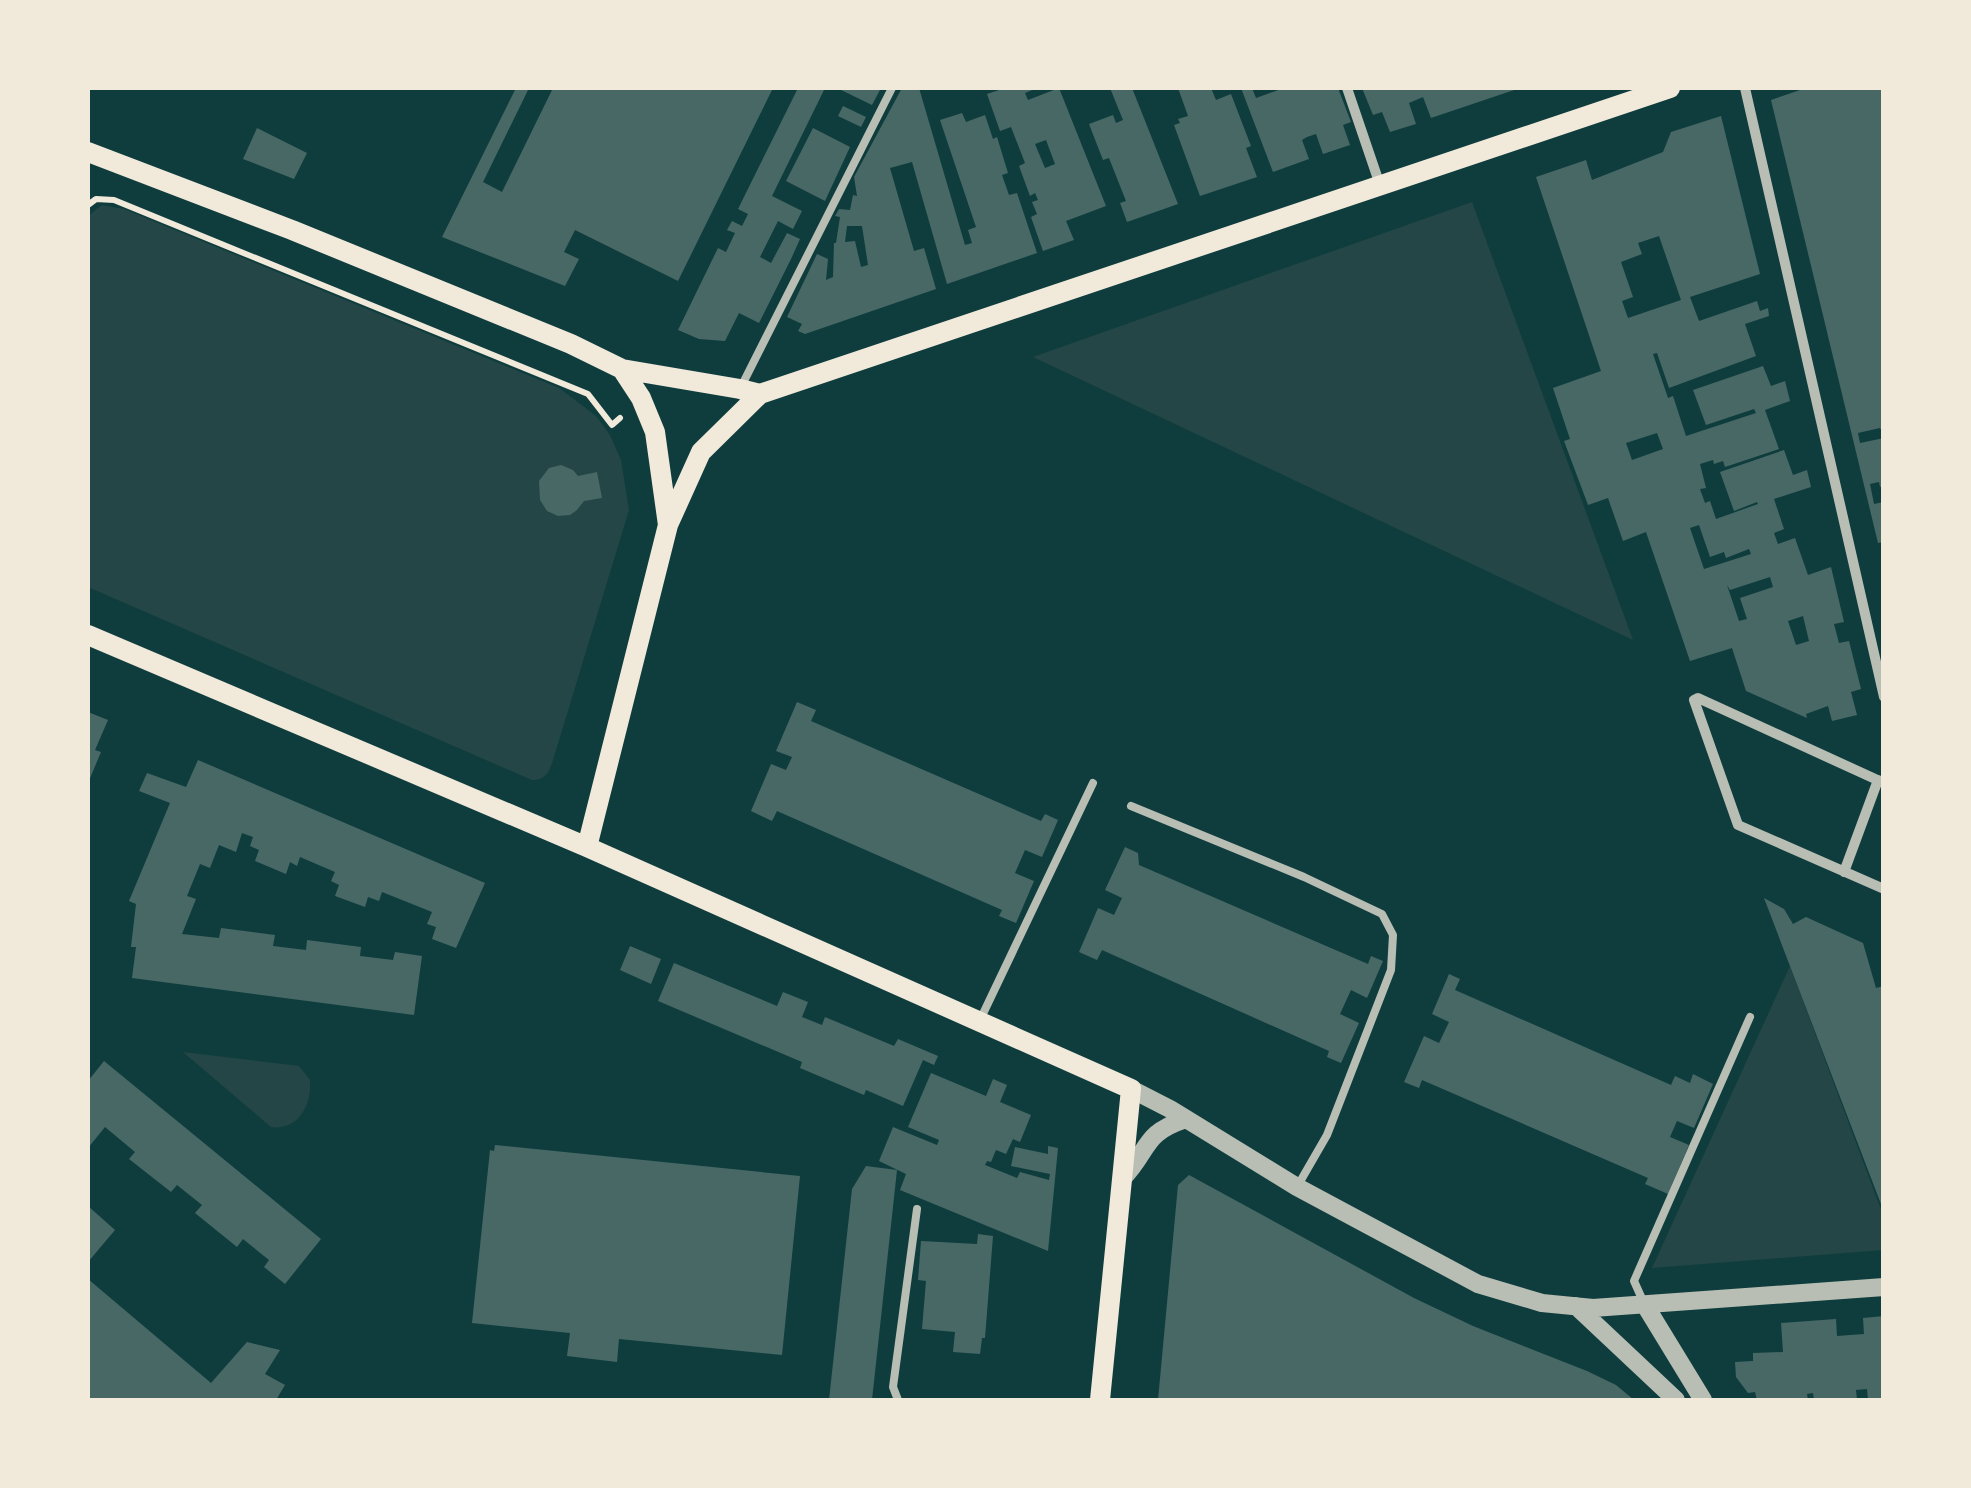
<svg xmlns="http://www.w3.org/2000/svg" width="1971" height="1488" viewBox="0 0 1971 1488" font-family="Commissioner,sans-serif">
  <rect width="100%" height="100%" fill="#0f3d3e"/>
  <path fill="#244646" d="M 1472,202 L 1633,640 L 1033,357 Z
    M 102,205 L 124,209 L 559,388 L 596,416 L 610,435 L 621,460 L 629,510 L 553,760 C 549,772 546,780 532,780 L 88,587 L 88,216 Z
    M 1790,966 L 1883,1215 L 1883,1250 L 1652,1268 Z
    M 183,1052 L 299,1066 L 310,1080 C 312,1104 299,1131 271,1127 Z"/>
  <path fill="#486865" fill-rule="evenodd" d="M 516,88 L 529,88 L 483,182 L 502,192 L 553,88 L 773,88 L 678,281 L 575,230 L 564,252 L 579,259 L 565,286 L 442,237 Z
    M 798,88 L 825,88 L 772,196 L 802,211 L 793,229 L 778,221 L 760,257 L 771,263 L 787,233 L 800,239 L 791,259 L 759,323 L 739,313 L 725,341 L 699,339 L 678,330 L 718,248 L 726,252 L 735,233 L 727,230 L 732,221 L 742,226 L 748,214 L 738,209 Z
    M 837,88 L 881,88 L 872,105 Z
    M 902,88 L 919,88 L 965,245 L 972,243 L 968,230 L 976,227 L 940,120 L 962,113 L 966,122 L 985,115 L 993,139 L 997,137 L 1008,173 L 1002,175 L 1009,195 L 1017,193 L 1037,253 L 947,284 L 912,162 L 890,168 L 914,251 L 924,248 L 936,289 L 805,334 L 798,331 L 802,324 L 787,317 L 817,254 L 828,259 L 826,280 L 833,277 L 834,243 L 836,243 L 840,217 L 835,216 L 839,209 L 850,210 L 853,195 L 857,196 L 854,177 ZM 847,226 L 862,226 L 868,265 L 861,267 L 855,241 L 845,242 Z
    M 1005,88 L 1037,88 L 1025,93 L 1028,100 L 1059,88 L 1106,206 L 1066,221 L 1074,240 L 1043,251 L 1031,217 L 1037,214 L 1032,202 L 1038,200 L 1035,193 L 1030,196 L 1019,166 L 1025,163 L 1011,127 L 1000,131 L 987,94 ZM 1046,140 L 1055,164 L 1045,168 L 1035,144 Z
    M 1110,88 L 1132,88 L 1178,204 L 1127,222 L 1120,203 L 1126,201 L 1109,158 L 1103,160 L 1089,124 L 1113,115 L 1116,123 L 1123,120 Z
    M 1178,88 L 1211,88 L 1216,100 L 1231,94 L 1251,146 L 1246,148 L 1257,177 L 1200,196 L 1174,125 L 1180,123 L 1178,119 L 1188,116 Z
    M 1241,88 L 1252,88 L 1256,98 L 1284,88 L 1338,88 L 1351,122 L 1343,125 L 1350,145 L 1323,154 L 1316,134 L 1307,137 L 1302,140 L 1309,159 L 1273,172 Z
    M 1362,88 L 1520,88 L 1431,118 L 1423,97 L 1409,103 L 1416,124 L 1390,132 L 1382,112 L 1373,115 Z
    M 1806,88 L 1884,88 L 1884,436 L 1880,428 L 1858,433 L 1860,443 L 1884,438 L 1884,486 L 1880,487 L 1879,482 L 1870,484 L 1874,504 L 1884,502 L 1884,542 L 1878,543 L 1771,100 Z
    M 843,106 L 866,117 L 861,127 L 838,116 Z
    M 1721,116 L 1760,274 L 1690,297 L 1699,321 L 1757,301 L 1760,311 L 1768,308 L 1769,316 L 1745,324 L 1756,356 L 1669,388 L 1657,353 L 1653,354 L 1668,398 L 1673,396 L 1686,436 L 1756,413 L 1754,409 L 1706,425 L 1693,390 L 1763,366 L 1771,386 L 1785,381 L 1790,401 L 1765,410 L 1779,449 L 1725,467 L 1723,461 L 1714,464 L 1713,460 L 1700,464 L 1706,488 L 1700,489 L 1705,503 L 1710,501 L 1716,519 L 1758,504 L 1757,502 L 1734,511 L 1720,472 L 1784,450 L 1793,475 L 1807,470 L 1811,487 L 1774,499 L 1784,529 L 1774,533 L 1778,544 L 1795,538 L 1808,575 L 1831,567 L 1844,622 L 1834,624 L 1839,643 L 1849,641 L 1861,689 L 1851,692 L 1857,715 L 1832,721 L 1828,706 L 1806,714 L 1807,718 L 1746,691 L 1732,648 L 1690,661 L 1646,532 L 1623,541 L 1608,498 L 1588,505 L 1564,441 L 1570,439 L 1553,388 L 1601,371 L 1536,177 L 1586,160 L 1592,180 L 1663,152 L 1671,132 ZM 1659,236 L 1681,300 L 1628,318 L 1622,301 L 1633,297 L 1621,262 L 1642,254 L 1638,243 ZM 1657,433 L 1663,449 L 1632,460 L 1626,443 ZM 1699,525 L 1710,557 L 1724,552 L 1726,558 L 1749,549 L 1751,554 L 1704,569 L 1690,528 ZM 1770,577 L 1773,587 L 1740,598 L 1747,619 L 1739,621 L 1727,585 L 1730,590 ZM 1803,616 L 1809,641 L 1796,645 L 1788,621 Z
    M 257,128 L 307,153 L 294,179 L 243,159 Z
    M 813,128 L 850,147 L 825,201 L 786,181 Z
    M 561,465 L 573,470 L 578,476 L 597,472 L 602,498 L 584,501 L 577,510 L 570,515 L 558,516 L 547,511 L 540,500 L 539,481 L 549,468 Z
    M 797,702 L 816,710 L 811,721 L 1041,821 L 1045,814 L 1058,820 L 1042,857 L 1025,850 L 1015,873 L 1034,881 L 1016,923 L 999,916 L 1002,910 L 777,811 L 772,821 L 751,811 L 771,764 L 786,770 L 792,757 L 776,751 Z
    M 88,712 L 108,720 L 95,750 L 101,752 L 88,783 Z
    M 198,760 L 485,883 L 456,948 L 432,939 L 436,927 L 427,924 L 432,912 L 382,892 L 379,901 L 368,897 L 365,907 L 335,896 L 339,885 L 331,881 L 335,872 L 300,857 L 297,866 L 290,862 L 286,874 L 255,861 L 259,850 L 250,846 L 253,837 L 242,833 L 236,852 L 219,845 L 210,868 L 200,864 L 187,896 L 196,899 L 182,934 L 219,938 L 221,928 L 275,935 L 273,946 L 306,950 L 307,940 L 361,947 L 360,956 L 393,960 L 395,952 L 422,956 L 414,1015 L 132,978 L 136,947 L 131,947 L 136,904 L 129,901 L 170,803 L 139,791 L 147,773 L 186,787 Z
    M 1125,847 L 1138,853 L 1139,865 L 1368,964 L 1371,956 L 1383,961 L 1367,998 L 1351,990 L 1340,1014 L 1359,1023 L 1341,1063 L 1327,1057 L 1329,1051 L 1102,950 L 1097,960 L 1079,952 L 1098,908 L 1114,915 L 1122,898 L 1105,890 Z
    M 1764,898 L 1784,909 L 1793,924 L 1806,917 L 1863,943 L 1876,988 L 1884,986 L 1884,1212 Z
    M 630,946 L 661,959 L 651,984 L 620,970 Z
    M 674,963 L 777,1006 L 783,992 L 808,1002 L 802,1017 L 822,1025 L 825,1017 L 894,1046 L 898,1039 L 938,1056 L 934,1065 L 923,1060 L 903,1106 L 866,1090 L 864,1095 L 800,1068 L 802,1062 L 658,1001 Z
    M 1449,974 L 1460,979 L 1455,990 L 1671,1085 L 1675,1076 L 1690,1083 L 1693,1074 L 1713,1084 L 1694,1128 L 1677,1121 L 1670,1137 L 1689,1145 L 1668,1194 L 1645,1184 L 1648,1178 L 1422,1080 L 1419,1088 L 1404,1082 L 1424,1036 L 1439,1043 L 1449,1022 L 1432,1014 Z
    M 104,1061 L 321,1239 L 285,1284 L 264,1267 L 269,1260 L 243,1239 L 237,1247 L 195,1213 L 202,1205 L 177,1185 L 171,1192 L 129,1159 L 135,1152 L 105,1127 L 88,1148 L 88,1081 Z
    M 931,1073 L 986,1096 L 993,1079 L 1007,1085 L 1000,1102 L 1031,1115 L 1020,1142 L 1013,1139 L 1006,1154 L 996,1150 L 991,1162 L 987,1161 L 985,1165 L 1017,1178 L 1020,1172 L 1049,1180 L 1050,1174 L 1011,1166 L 1015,1147 L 1048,1154 L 1048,1146 L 1058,1148 L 1048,1251 L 900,1190 L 906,1174 L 879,1161 L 893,1127 L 937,1145 L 939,1140 L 908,1127 Z
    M 495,1145 L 800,1176 L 782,1355 L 619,1339 L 617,1362 L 567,1356 L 570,1333 L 472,1323 L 490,1150 L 494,1151 Z
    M 866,1166 L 897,1170 L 872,1400 L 829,1400 L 852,1189 Z
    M 1189,1175 L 1414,1298 L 1473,1326 L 1587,1371 L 1616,1385 L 1634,1400 L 1158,1400 L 1178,1185 Z
    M 88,1206 L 115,1230 L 88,1262 Z
    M 978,1234 L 993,1236 L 985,1338 L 982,1338 L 980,1354 L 953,1352 L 955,1332 L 922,1329 L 926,1281 L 918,1280 L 921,1241 L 977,1244 Z
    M 88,1279 L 211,1383 L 247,1342 L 280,1350 L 265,1374 L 285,1385 L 276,1400 L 252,1399 L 251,1400 L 88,1400 Z
    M 1884,1316 L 1884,1400 L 1868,1400 L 1867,1389 L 1856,1390 L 1857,1400 L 1814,1400 L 1813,1393 L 1807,1394 L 1808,1400 L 1757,1400 L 1755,1392 L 1748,1393 L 1736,1377 L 1735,1362 L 1753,1361 L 1753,1353 L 1783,1352 L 1781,1323 L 1836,1319 L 1837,1336 L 1864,1334 L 1863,1318 Z"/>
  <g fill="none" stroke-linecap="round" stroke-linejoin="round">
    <path stroke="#f1e9da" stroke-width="6" d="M 88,205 L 96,199 L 114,200 L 588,394 L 612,425 L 620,418"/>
    <path stroke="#b8beb3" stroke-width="8" d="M 740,389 L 892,88
      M 1131,806 L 1304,877 L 1382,914 L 1393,935 L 1391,970 L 1327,1135 L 1297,1187
      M 981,1018 L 1093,783
      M 1643,1301 L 1634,1281 L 1750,1017
      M 898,1400 L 893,1387 L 917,1209"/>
    <path stroke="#b8beb3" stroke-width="10" d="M 1347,88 L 1380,185
      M 1745,88 L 1884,697
      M 1884,783 L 1698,698 L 1694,700 L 1738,825 L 1884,889
      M 1844,872 L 1878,780"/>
    <path stroke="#b8beb3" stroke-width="18" d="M 1131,1089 L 1170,1109 L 1297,1187 L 1478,1284 L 1542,1303 L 1593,1308 L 1884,1287
      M 1122,1179 C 1151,1149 1141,1134 1186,1119
      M 1645,1305 L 1703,1400
      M 1576,1306 L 1676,1400"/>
    <path stroke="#f1e9da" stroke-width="20" d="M 88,152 L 292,230 L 571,344 L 622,369 L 740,389 L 760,394
      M 668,525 L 701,452 L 760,394 L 1670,88
      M 88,635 L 587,847 L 1131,1089 L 1100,1400
      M 587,847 L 668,525 L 655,432 L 641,398 L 622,369"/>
  </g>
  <rect width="1971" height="1488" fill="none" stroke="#f1e9da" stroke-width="180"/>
</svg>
